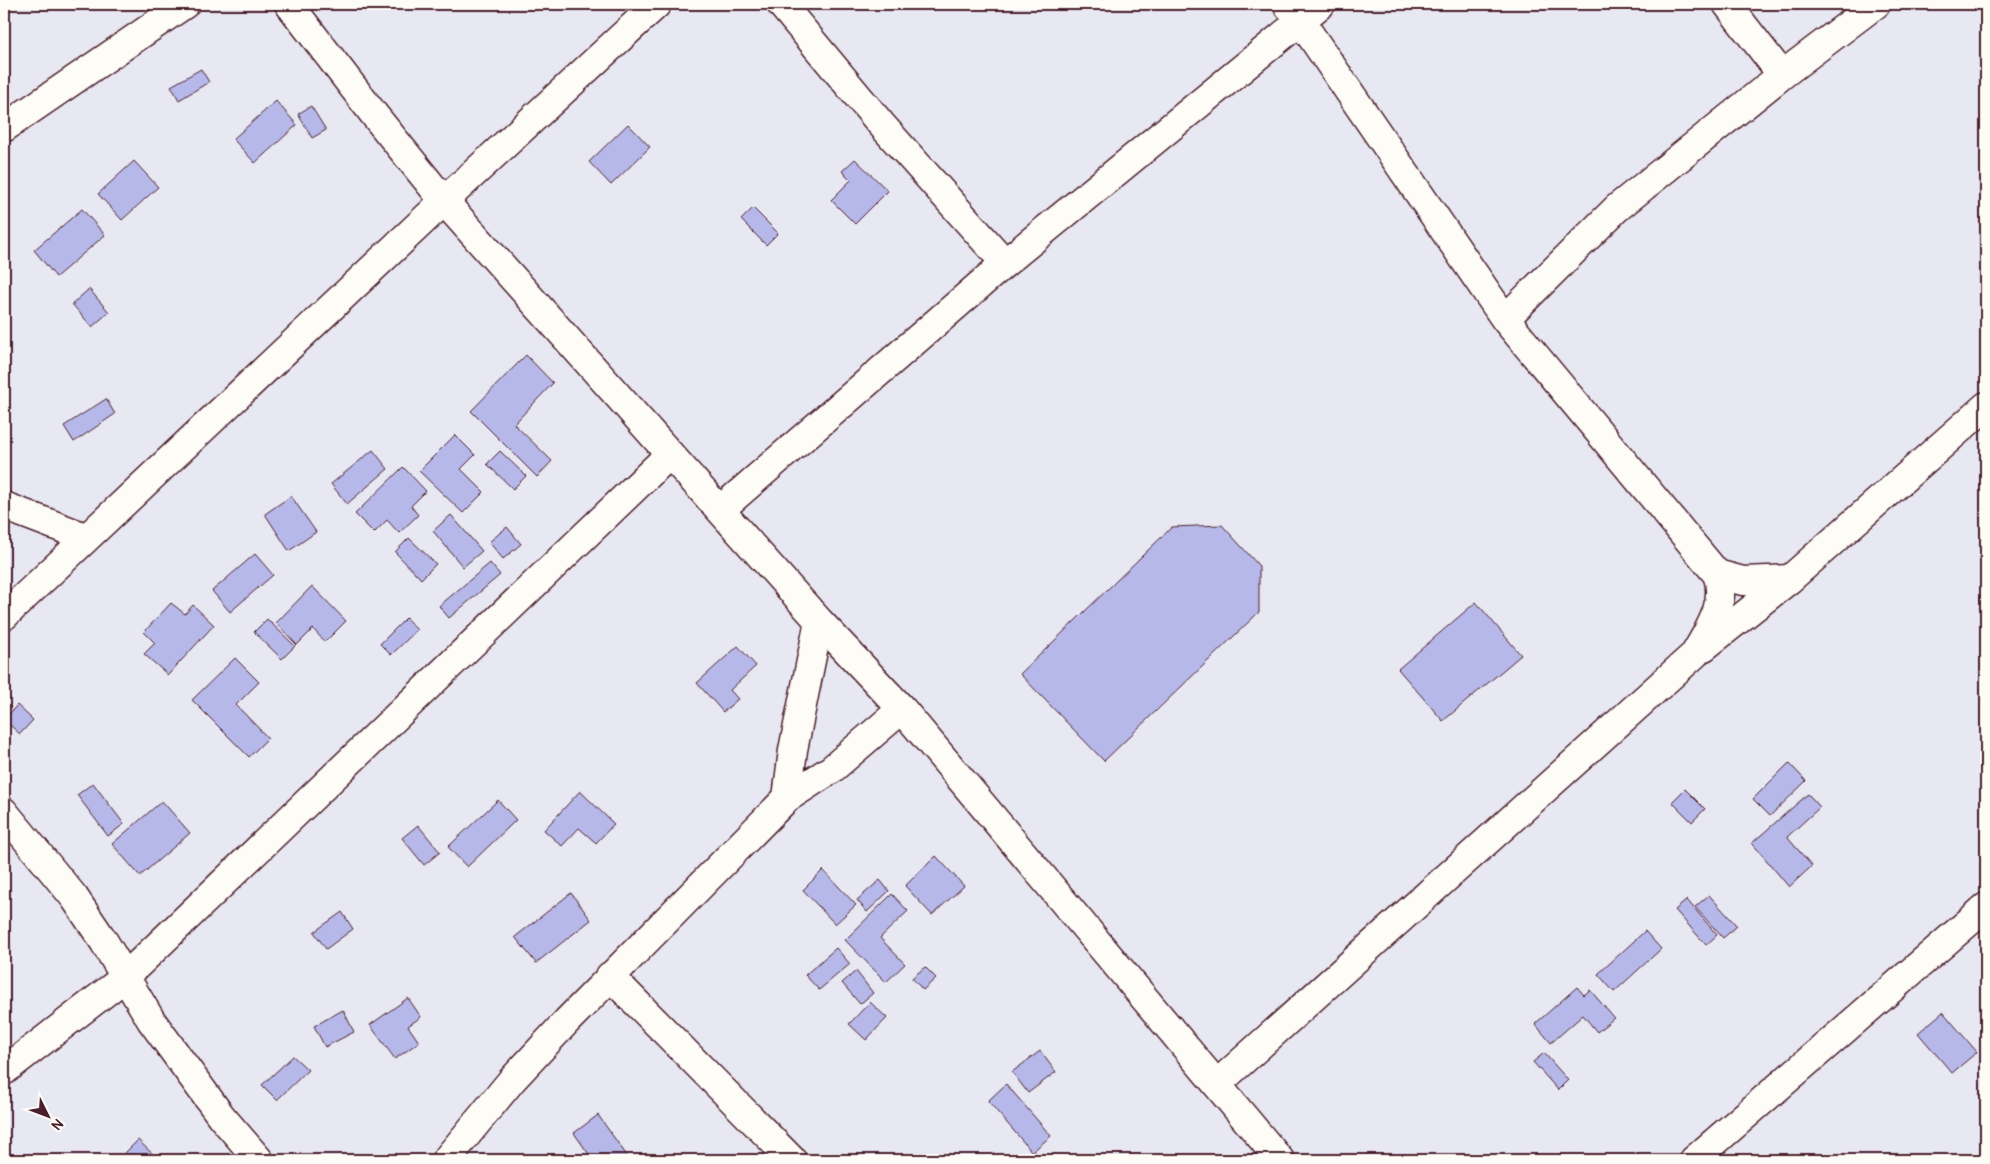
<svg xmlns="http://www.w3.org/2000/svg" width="1990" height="1164" viewBox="0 0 1990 1164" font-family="Pangolin,sans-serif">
  <rect width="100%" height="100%" fill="#e8e8f3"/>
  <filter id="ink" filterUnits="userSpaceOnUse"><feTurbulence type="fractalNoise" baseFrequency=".02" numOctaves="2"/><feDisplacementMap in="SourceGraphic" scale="10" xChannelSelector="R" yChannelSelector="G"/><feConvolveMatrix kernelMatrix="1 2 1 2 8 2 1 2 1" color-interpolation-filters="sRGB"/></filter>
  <g filter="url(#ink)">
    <path fill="#b7b8ea" stroke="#4a1f2b" d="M 201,69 L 209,82 L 179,100 L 171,86 Z
      M 276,101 L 297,125 L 255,163 L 233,139 Z
      M 311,106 L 326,130 L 312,138 L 298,114 Z
      M 628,124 L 650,147 L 611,185 L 589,162 Z
      M 855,159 L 888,191 L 855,224 L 831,200 L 851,180 L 842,171 Z
      M 134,161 L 158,187 L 122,220 L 98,194 Z
      M 753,208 L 778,233 L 766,245 L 741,220 Z
      M 82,209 L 105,235 L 56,277 L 34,250 Z
      M 89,289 L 109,312 L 92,327 L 72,304 Z
      M 526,355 L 553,383 L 514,424 L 552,461 L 537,477 L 471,411 Z
      M 106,399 L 115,414 L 74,442 L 64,426 Z
      M 455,435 L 475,455 L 461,469 L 484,492 L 463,513 L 419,471 Z
      M 373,450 L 388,469 L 347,504 L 331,484 Z
      M 500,451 L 526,476 L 513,489 L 487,464 Z
      M 403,467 L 426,491 L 411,506 L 418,515 L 399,533 L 387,520 L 374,533 L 355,514 Z
      M 291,496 L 316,532 L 289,551 L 265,514 Z
      M 451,515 L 482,551 L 463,567 L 433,531 Z
      M 1222,525 L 1259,566 L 1259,612 L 1104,761 L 1020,674 L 1172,527 Z
      M 507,527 L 521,544 L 503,559 L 489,542 Z
      M 409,538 L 436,564 L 421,579 L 395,552 Z
      M 255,554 L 273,575 L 230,612 L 212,591 Z
      M 490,563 L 500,575 L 449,618 L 439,606 Z
      M 312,586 L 346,621 L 325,642 L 313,629 L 297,645 L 276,623 Z
      M 1476,602 L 1521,655 L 1443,721 L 1398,669 Z
      M 171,603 L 185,614 L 193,605 L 214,625 L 168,675 L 144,654 L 155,643 L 144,632 Z
      M 406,618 L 417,630 L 391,655 L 380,644 Z
      M 267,619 L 295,646 L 282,659 L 254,632 Z
      M 738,646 L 756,666 L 730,690 L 738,699 L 723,712 L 697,683 Z
      M 235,658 L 259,682 L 236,705 L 268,738 L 249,757 L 192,700 Z
      M 17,705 L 33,720 L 20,734 L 4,720 Z
      M 1789,763 L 1806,781 L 1770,816 L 1753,799 Z
      M 93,783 L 124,824 L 108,836 L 77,795 Z
      M 1685,789 L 1705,809 L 1692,822 L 1672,802 Z
      M 580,791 L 614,824 L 596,843 L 579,828 L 562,846 L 544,830 Z
      M 1808,794 L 1820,807 L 1787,837 L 1812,866 L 1789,887 L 1752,843 Z
      M 498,800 L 516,820 L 467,867 L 448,847 Z
      M 162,801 L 190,833 L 140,876 L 112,844 Z
      M 418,825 L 440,852 L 424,865 L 402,838 Z
      M 936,856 L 964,886 L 932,915 L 905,886 Z
      M 823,870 L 856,905 L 835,924 L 803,890 Z
      M 880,880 L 889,891 L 867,912 L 857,900 Z
      M 571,893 L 591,920 L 536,963 L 515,937 Z
      M 892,894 L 908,911 L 880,938 L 905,964 L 886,982 L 845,940 Z
      M 1709,895 L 1737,926 L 1723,938 L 1695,907 Z
      M 1687,900 L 1717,935 L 1706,945 L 1675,910 Z
      M 342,912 L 353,929 L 326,949 L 314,932 Z
      M 1645,931 L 1661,949 L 1614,992 L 1598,974 Z
      M 836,948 L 850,964 L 819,990 L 805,975 Z
      M 925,967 L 936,978 L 923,990 L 912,978 Z
      M 856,971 L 873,993 L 860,1004 L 842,983 Z
      M 1577,987 L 1584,995 L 1590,990 L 1614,1018 L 1597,1032 L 1583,1015 L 1551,1043 L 1535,1024 Z
      M 408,998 L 421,1017 L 408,1026 L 419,1042 L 395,1059 L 370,1025 Z
      M 870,1002 L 887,1018 L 866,1040 L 849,1024 Z
      M 343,1010 L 354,1032 L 325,1047 L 314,1026 Z
      M 1943,1012 L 1977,1052 L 1952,1073 L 1918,1033 Z
      M 1040,1051 L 1056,1072 L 1028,1093 L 1012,1072 Z
      M 1544,1053 L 1568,1080 L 1558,1090 L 1533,1062 Z
      M 293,1056 L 308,1070 L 277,1100 L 262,1085 Z
      M 1006,1084 L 1051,1136 L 1032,1152 L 988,1101 Z
      M 598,1115 L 630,1160 L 593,1160 L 574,1133 Z
      M 138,1140 L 159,1160 L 118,1160 Z"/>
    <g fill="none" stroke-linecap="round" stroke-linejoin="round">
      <defs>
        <path id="minor" d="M 289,4 L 376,117 L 444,201 L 819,621 L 902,709 L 1280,1160
          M 781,4 L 881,124 L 1005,263
          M 1727,4 L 1782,75
          M 4,128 L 185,4
          M 1505,319 L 1617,208 L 1782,75 L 1876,4
          M 4,506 L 85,537
          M 721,509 L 1005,263 L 1321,4
          M 1717,574 L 1743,581 L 1790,579
          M 4,616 L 444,201 L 657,4
          M 1704,647 L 1790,579 L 1986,406
          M 787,798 L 793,750 L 819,621
          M 4,812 L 74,897 L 103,940 L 151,1020 L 221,1116 L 259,1160
          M 610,976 L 792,1160
          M 4,1071 L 124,978 L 669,455
          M 1217,1084 L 1695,654 C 1708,631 1728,603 1717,574 L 1505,319 L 1300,20 L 1287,4
          M 446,1160 L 512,1080 L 567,1021 L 787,798 L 832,769 L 902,709
          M 1694,1160 L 1986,907"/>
      </defs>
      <use href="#minor" stroke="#4a1f2b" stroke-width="31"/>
      <use href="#minor" stroke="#fdfcf7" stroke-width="28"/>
    </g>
  </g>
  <rect width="1990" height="1164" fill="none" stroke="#fdfcf7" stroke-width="20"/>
  <rect x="10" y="10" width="1970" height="1144" fill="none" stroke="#4a1f2b" stroke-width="2" filter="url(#ink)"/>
  <g transform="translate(48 1116) rotate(132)" stroke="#fdfcf7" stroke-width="4" paint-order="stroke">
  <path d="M0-4L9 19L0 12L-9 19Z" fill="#4a1f2b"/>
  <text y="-8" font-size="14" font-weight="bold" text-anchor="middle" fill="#4a1f2b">N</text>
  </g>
</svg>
